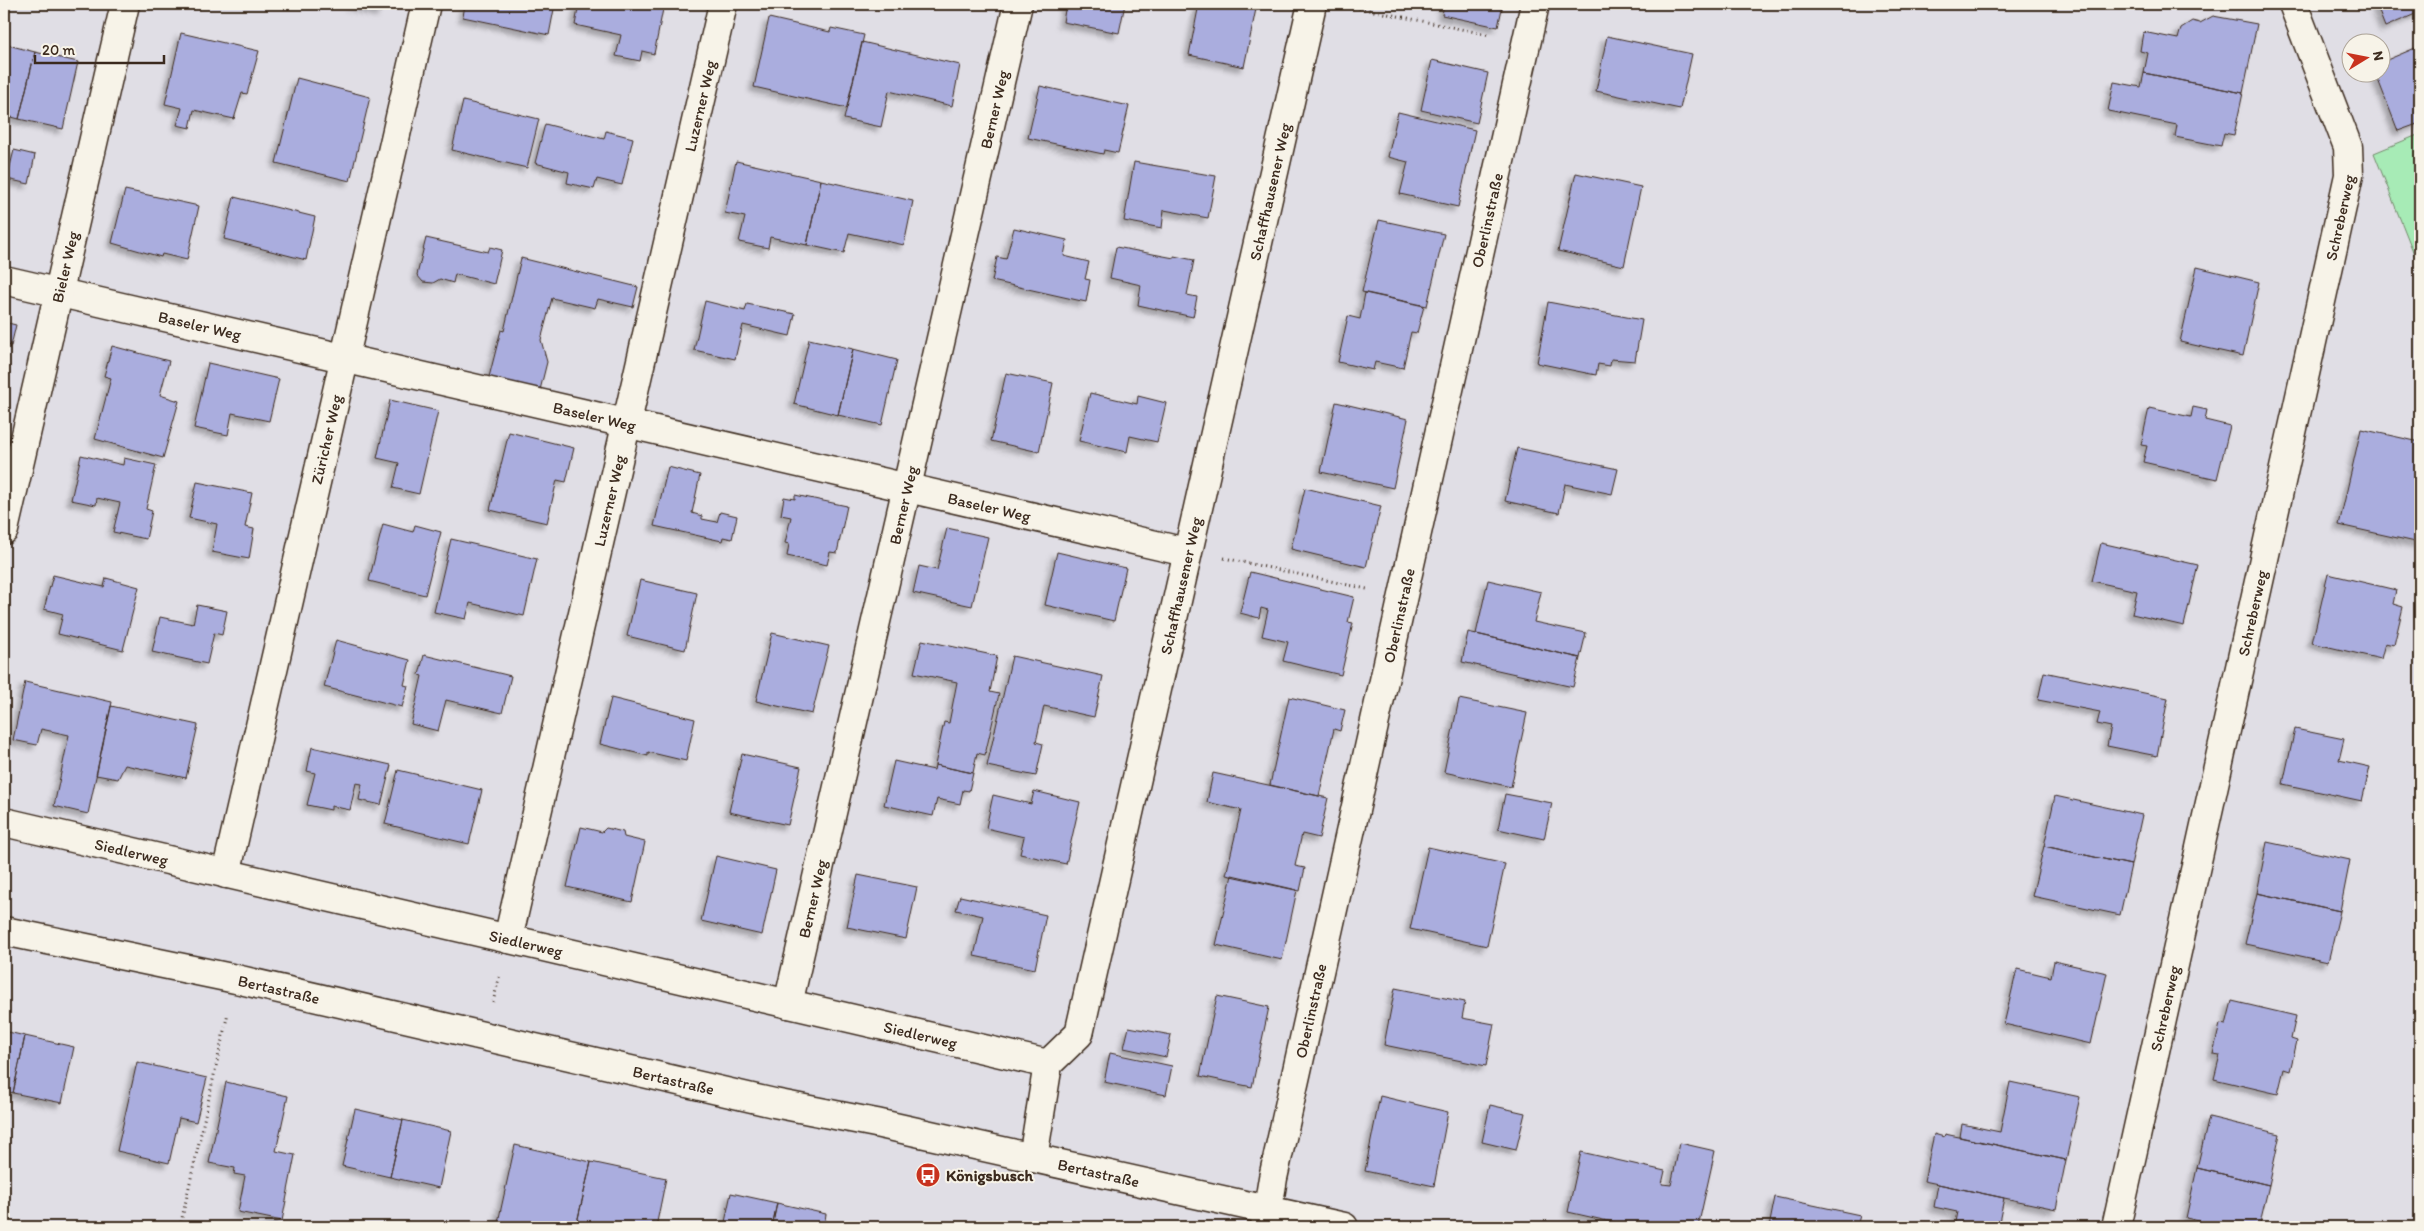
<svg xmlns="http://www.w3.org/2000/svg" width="2424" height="1231" viewBox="0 0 2424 1231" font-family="Itim,sans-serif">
  <defs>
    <filter id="shadow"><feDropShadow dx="-4.5" dy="4.5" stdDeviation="2.5" flood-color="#0004"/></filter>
  </defs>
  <rect width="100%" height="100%" fill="#e0dee5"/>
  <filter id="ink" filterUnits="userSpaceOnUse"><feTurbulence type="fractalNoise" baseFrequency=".02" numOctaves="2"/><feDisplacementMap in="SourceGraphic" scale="10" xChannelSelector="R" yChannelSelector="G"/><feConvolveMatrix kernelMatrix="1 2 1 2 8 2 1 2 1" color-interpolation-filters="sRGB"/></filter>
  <g filter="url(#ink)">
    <path fill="#a7ebb6" stroke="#718a6a" d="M 2420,134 L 2420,269 L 2374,153 Z"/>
    <path fill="#aaadde" stroke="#3b2a1e" filter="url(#shadow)" d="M 348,4 L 383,4 L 381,12 Z
      M 465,4 L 555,4 L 549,35 L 463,17 Z
      M 579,4 L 664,4 L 654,54 L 642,51 L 640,61 L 616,56 L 621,35 L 575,25 Z
      M 1066,4 L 1125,4 L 1119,33 L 1063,22 Z
      M 1199,4 L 1257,4 L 1244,67 L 1189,55 Z
      M 1444,4 L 1503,4 L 1498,27 L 1442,15 Z
      M 2376,4 L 2420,4 L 2420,12 L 2385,27 Z
      M 2213,16 L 2257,24 L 2243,93 L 2144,73 L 2148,53 L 2140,51 L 2143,32 L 2178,39 L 2181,28 L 2192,21 L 2200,23 Z
      M 769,18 L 830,32 L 831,28 L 864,35 L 847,108 L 754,87 Z
      M 181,33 L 259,51 L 247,94 L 242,93 L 234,119 L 194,110 L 190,128 L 177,125 L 182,108 L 165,104 Z
      M 1607,36 L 1692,54 L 1680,109 L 1596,91 Z
      M 862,42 L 960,65 L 952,106 L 889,91 L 881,127 L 844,119 Z
      M 4,44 L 35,52 L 19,119 L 4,115 Z
      M 2420,46 L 2420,123 L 2398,131 L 2375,72 L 2382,72 L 2382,62 Z
      M 35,52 L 78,62 L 63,129 L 19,119 Z
      M 1432,60 L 1488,73 L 1477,123 L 1421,110 Z
      M 2144,73 L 2243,93 L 2234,135 L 2224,133 L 2221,146 L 2175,137 L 2177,125 L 2108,111 L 2114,82 L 2141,87 Z
      M 297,78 L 370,97 L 350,181 L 276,163 Z
      M 1040,86 L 1129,106 L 1118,153 L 1104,150 L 1103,154 L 1028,138 Z
      M 463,101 L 539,119 L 527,168 L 452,150 Z
      M 1398,112 L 1475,130 L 1458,207 L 1400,194 L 1408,162 L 1388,157 Z
      M 545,124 L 604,139 L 606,131 L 633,138 L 622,185 L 597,179 L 594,189 L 567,183 L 569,172 L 535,163 Z
      M 14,150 L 35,155 L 29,184 L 7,179 Z
      M 736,161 L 821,180 L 807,245 L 770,237 L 768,248 L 739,242 L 745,217 L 725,213 Z
      M 1134,162 L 1216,176 L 1208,218 L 1164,210 L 1162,228 L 1124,221 Z
      M 1576,173 L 1641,187 L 1624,266 L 1558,251 Z
      M 821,180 L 913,201 L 904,245 L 849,233 L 844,253 L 807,245 Z
      M 125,190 L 199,206 L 187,260 L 162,254 L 161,257 L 112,243 Z
      M 234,197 L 315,217 L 306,260 L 224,239 Z
      M 1379,220 L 1444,234 L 1427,306 L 1362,292 Z
      M 1014,228 L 1067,240 L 1064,256 L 1089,262 L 1085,279 L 1090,280 L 1086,302 L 992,281 L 997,257 L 1006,259 Z
      M 426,238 L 488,252 L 490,247 L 502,250 L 494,284 L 455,274 L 453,283 L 440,279 L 433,283 L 423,282 L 417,275 Z
      M 1116,247 L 1174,258 L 1174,256 L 1194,260 L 1187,295 L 1197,297 L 1193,317 L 1138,305 L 1141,285 L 1110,278 Z
      M 521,258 L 638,287 L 633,307 L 598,299 L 595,308 L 552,298 L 541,340 L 547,362 L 540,390 L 489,377 L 501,330 L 504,331 Z
      M 2197,267 L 2259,282 L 2243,356 L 2180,342 Z
      M 1365,293 L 1424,306 L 1417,333 L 1411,332 L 1403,368 L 1375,362 L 1373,370 L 1338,362 L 1348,316 L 1360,319 Z
      M 705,301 L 745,311 L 747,304 L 795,314 L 790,336 L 743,325 L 735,359 L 694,350 Z
      M 1548,302 L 1642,320 L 1635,361 L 1611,359 L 1610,366 L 1598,364 L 1596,375 L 1537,363 Z
      M 4,322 L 16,325 L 11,346 L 4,344 Z
      M 809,339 L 853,349 L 838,415 L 794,404 Z
      M 112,346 L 169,361 L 160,395 L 179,401 L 163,458 L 95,439 L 111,378 L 104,376 Z
      M 853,349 L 897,360 L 882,425 L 838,415 Z
      M 208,363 L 279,379 L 269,421 L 232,413 L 228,435 L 194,428 Z
      M 1006,373 L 1053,383 L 1039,452 L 991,441 Z
      M 1090,393 L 1137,404 L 1138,396 L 1166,403 L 1157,442 L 1130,436 L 1127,452 L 1079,441 Z
      M 390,400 L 438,411 L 419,494 L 393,488 L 399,463 L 377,458 Z
      M 1336,402 L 1408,419 L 1393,488 L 1321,472 Z
      M 2193,407 L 2207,410 L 2205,420 L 2230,426 L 2217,479 L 2143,462 L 2147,446 L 2141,445 L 2149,408 L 2191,417 Z
      M 2361,429 L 2420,442 L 2420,543 L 2339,525 Z
      M 509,432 L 574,448 L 566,482 L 557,480 L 547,523 L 490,510 Z
      M 1517,448 L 1618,469 L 1612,494 L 1565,484 L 1559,513 L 1505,501 Z
      M 81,455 L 123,465 L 124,458 L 156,465 L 146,509 L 152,511 L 146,539 L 113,532 L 120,503 L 97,498 L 96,505 L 71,500 Z
      M 668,467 L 700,475 L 692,513 L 702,516 L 702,519 L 717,522 L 720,512 L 737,516 L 732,539 L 723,537 L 722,541 L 654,526 Z
      M 197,482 L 252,493 L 245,527 L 254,529 L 249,559 L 212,552 L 217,524 L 189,518 Z
      M 1305,488 L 1381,506 L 1366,567 L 1291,549 Z
      M 795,495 L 847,506 L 837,553 L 830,552 L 827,565 L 787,556 L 789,544 L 785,543 L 791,517 L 781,515 L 784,497 L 795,499 Z
      M 383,524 L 413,532 L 415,525 L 441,532 L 425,595 L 369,581 Z
      M 947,528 L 988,537 L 972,606 L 913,593 L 919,566 L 937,570 Z
      M 451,539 L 537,559 L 524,616 L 470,603 L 466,619 L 434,612 Z
      M 2101,543 L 2198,565 L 2184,626 L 2132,614 L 2137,591 L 2092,581 Z
      M 1057,552 L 1126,568 L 1114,621 L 1045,605 Z
      M 1250,572 L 1354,597 L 1348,622 L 1353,623 L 1341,675 L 1283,661 L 1288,642 L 1262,636 L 1268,610 L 1261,608 L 1259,618 L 1240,613 Z
      M 2328,574 L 2396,590 L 2393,604 L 2403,607 L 2394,645 L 2385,643 L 2381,659 L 2312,643 Z
      M 53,575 L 104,587 L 106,578 L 139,587 L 123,650 L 58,634 L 63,614 L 44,609 Z
      M 640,580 L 697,593 L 685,650 L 627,636 Z
      M 1488,580 L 1541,592 L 1534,622 L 1586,633 L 1580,658 L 1476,634 Z
      M 197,605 L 227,611 L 222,635 L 214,633 L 207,664 L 152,652 L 160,617 L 193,624 Z
      M 1468,632 L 1580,658 L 1573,687 L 1462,662 Z
      M 772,633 L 829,646 L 812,714 L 756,701 Z
      M 336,640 L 410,660 L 404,685 L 408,686 L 402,707 L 324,687 Z
      M 922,640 L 997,656 L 990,692 L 999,694 L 985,755 L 977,753 L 973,773 L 935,765 L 944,722 L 949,723 L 957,682 L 914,673 Z
      M 424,655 L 511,676 L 502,713 L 446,700 L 438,731 L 411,724 L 422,676 L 419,675 Z
      M 1012,656 L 1103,676 L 1094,717 L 1044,706 L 1036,742 L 1043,744 L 1036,776 L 987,766 Z
      M 2044,672 L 2168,698 L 2157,756 L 2107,746 L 2111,727 L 2097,724 L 2100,712 L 2038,700 Z
      M 25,682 L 112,702 L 88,814 L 54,806 L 69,735 L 41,729 L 37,745 L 13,740 Z
      M 1289,697 L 1345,710 L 1340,731 L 1334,729 L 1319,796 L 1270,785 Z
      M 611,698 L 695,719 L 686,761 L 648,752 L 648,756 L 600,744 Z
      M 1459,699 L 1527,713 L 1511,787 L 1444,772 Z
      M 111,706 L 198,725 L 186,778 L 125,765 L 118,779 L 96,775 Z
      M 2295,729 L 2344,739 L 2339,760 L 2370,767 L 2362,801 L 2283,784 Z
      M 312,747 L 391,765 L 381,805 L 359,800 L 362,784 L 356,783 L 350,810 L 331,806 L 331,810 L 307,805 L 315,773 L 307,771 Z
      M 742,754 L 801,767 L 788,825 L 729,812 Z
      M 894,761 L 934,770 L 935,765 L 973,773 L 969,791 L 963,790 L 960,804 L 937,799 L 933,816 L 884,805 Z
      M 398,770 L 482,790 L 469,844 L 385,824 Z
      M 1213,773 L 1328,798 L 1319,838 L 1302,834 L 1295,866 L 1305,868 L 1300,891 L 1226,875 L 1241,810 L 1207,802 Z
      M 1034,791 L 1080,802 L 1066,864 L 1020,854 L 1024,837 L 986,828 L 993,795 L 1031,804 Z
      M 1505,794 L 1552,803 L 1544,839 L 1498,829 Z
      M 2055,796 L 2142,815 L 2131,865 L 2044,846 Z
      M 581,827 L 602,832 L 606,828 L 623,832 L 624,837 L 645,842 L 632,902 L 567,887 Z
      M 2267,842 L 2350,860 L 2340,911 L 2257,893 Z
      M 2044,846 L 2131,865 L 2120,915 L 2032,896 Z
      M 1428,847 L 1505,864 L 1487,946 L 1410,929 Z
      M 716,856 L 776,870 L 762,935 L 701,921 Z
      M 858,875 L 917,887 L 906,939 L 847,927 Z
      M 1232,875 L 1297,890 L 1282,960 L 1216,945 Z
      M 2257,893 L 2340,911 L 2328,962 L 2245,944 Z
      M 960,896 L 1046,915 L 1035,969 L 974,956 L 983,916 L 956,910 Z
      M 2054,961 L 2107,973 L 2091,1044 L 2004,1024 L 2017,969 L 2051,977 Z
      M 1395,988 L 1465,1002 L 1462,1018 L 1494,1024 L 1486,1066 L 1384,1045 Z
      M 1217,996 L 1269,1007 L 1252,1087 L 1200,1076 Z
      M 2232,1001 L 2296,1016 L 2291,1039 L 2297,1041 L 2290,1071 L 2284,1069 L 2278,1094 L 2214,1079 L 2220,1055 L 2213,1054 L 2220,1024 L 2226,1025 Z
      M 1129,1027 L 1171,1035 L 1166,1057 L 1124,1048 Z
      M 4,1031 L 25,1036 L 13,1093 L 4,1091 Z
      M 25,1036 L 74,1047 L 62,1103 L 13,1093 Z
      M 1110,1053 L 1172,1066 L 1166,1095 L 1104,1082 Z
      M 137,1062 L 207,1078 L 196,1122 L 179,1118 L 169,1163 L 117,1151 Z
      M 226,1082 L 288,1096 L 276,1151 L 295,1155 L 282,1221 L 238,1212 L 245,1176 L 234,1174 L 235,1168 L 209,1163 Z
      M 2010,1082 L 2080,1097 L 2066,1160 L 1960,1137 L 1962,1124 L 2000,1132 Z
      M 1380,1096 L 1448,1112 L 1434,1186 L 1365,1171 Z
      M 1490,1105 L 1525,1113 L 1516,1150 L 1482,1142 Z
      M 355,1109 L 403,1120 L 390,1177 L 342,1166 Z
      M 2209,1117 L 2280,1134 L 2269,1185 L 2197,1168 Z
      M 403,1120 L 451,1131 L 439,1188 L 390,1177 Z
      M 1934,1134 L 1944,1137 L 1945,1134 L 2066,1160 L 2056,1209 L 1924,1181 Z
      M 1680,1143 L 1715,1151 L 1698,1227 L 1674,1227 L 1653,1222 L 1652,1227 L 1634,1227 L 1568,1212 L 1581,1152 L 1665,1171 L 1662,1184 L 1671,1185 Z
      M 515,1145 L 591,1162 L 576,1227 L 497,1227 Z
      M 591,1162 L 666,1178 L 656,1227 L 576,1227 Z
      M 2197,1168 L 2269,1185 L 2259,1227 L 2225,1227 L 2186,1218 Z
      M 1938,1184 L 2004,1198 L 1998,1227 L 1954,1227 L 1957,1212 L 1934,1207 Z
      M 731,1193 L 777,1203 L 772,1227 L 724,1227 Z
      M 1775,1197 L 1860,1215 L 1857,1227 L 1769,1227 Z
      M 777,1203 L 826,1214 L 824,1227 L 772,1227 Z"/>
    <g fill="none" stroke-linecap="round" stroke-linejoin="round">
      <defs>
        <g id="minor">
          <path id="s1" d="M 4,280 L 1186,552"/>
          <path id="s2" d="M 4,530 L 125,4"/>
          <path id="s3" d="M 4,822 L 1048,1064"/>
          <path id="s4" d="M 226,874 L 426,4"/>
          <path id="s5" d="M 508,939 L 723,4"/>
          <path id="s6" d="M 788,1004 L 1018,4"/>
          <path id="s7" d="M 1033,1158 L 1048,1064 L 1079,1034 L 1312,4"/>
          <path id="s8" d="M 1265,1227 L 1273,1178 L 1535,4"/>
          <path id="s9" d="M 2116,1227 L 2349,175 L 2348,147 L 2293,4"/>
        </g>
        <g id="tertiary">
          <path id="s10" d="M 4,931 L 236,979 L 774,1103 L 876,1123 L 1344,1227"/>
        </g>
      </defs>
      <use href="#minor" stroke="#3b2a1e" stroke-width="31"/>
      <use href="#tertiary" stroke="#3b2a1e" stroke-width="31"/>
      <path stroke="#3b2a1e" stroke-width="3" stroke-dasharray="1 4" stroke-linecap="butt" d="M 1349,6 L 1490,35
        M 1224,558 L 1367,589
        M 493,1002 L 500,974
        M 180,1227 L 228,1013"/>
      <use href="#minor" stroke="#f7f3e8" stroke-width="28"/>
      <use href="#tertiary" stroke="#f7f3e8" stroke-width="28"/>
    </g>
  </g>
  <defs>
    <symbol id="bus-disc" viewBox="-11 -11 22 22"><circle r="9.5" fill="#c8321e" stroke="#f7f3e8"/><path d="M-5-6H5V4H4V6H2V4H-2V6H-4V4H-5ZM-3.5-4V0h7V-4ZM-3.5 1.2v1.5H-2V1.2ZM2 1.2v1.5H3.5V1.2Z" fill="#fff"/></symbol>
  </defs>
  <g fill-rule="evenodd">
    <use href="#bus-disc" x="914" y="1161" width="28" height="28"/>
  </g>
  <g text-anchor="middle" stroke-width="4" stroke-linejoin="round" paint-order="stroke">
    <g font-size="16" fill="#3b2a1e" stroke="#f7f3e8">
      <text dy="6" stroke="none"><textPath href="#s5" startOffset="855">Luzerner Weg</textPath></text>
      <text dy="6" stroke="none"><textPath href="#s6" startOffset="918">Berner Weg</textPath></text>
      <text dy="6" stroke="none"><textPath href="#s7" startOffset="1002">Schaffhausener Weg</textPath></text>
      <text dy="6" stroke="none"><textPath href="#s9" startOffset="1034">Schreberweg</textPath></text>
      <text dy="6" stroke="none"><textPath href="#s8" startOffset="1031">Oberlinstraße</textPath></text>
      <text dy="6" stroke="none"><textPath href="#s2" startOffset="270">Bieler Weg</textPath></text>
      <text dy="6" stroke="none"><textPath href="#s1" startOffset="201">Baseler Weg</textPath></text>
      <text dy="6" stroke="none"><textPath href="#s1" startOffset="606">Baseler Weg</textPath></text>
      <text dy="6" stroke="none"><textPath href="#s4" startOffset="446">Züricher Weg</textPath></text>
      <text dy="6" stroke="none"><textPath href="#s5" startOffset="450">Luzerner Weg</textPath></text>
      <text dy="6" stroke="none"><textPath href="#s6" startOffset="512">Berner Weg</textPath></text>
      <text dy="6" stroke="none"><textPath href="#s1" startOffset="1011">Baseler Weg</textPath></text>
      <text dy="6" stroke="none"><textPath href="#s7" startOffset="598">Schaffhausener Weg</textPath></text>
      <text dy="6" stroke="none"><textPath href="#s9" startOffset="629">Schreberweg</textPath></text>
      <text dy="6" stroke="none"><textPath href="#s8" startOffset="626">Oberlinstraße</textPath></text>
      <text dy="6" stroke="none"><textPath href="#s3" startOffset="131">Siedlerweg</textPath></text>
      <text dy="6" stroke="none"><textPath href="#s6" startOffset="108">Berner Weg</textPath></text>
      <text dy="6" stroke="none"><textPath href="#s3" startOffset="536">Siedlerweg</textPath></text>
      <text dy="6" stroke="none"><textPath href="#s10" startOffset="281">Bertastraße</textPath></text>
      <text dy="6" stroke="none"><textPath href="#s9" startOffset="224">Schreberweg</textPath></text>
      <text dy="6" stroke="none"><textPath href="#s8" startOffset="221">Oberlinstraße</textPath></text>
      <text dy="6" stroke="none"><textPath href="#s3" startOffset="941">Siedlerweg</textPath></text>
      <text dy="6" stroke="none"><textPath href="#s10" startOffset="686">Bertastraße</textPath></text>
      <text dy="6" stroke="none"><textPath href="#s10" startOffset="1121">Bertastraße</textPath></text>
    </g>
    <g font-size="16" font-weight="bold" fill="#3b2a1e" stroke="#f7f3e8" text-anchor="start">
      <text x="946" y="1181">Königsbusch</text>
    </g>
  </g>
  <rect width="2424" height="1231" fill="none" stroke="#f7f3e8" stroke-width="20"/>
  <rect x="10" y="10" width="2404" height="1211" fill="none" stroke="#3b2a1e" stroke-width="2" filter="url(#ink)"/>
  <g transform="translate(2366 58) rotate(80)"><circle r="24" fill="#f7f3e8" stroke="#aca397"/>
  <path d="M0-4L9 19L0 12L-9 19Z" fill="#c8321e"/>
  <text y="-8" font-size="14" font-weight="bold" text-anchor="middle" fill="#3b2a1e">N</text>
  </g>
  <path d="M35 55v8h129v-8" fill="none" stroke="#3b2a1e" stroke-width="2.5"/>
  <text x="42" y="55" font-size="15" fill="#3b2a1e" stroke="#f7f3e8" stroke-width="4" paint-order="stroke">20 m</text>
</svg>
